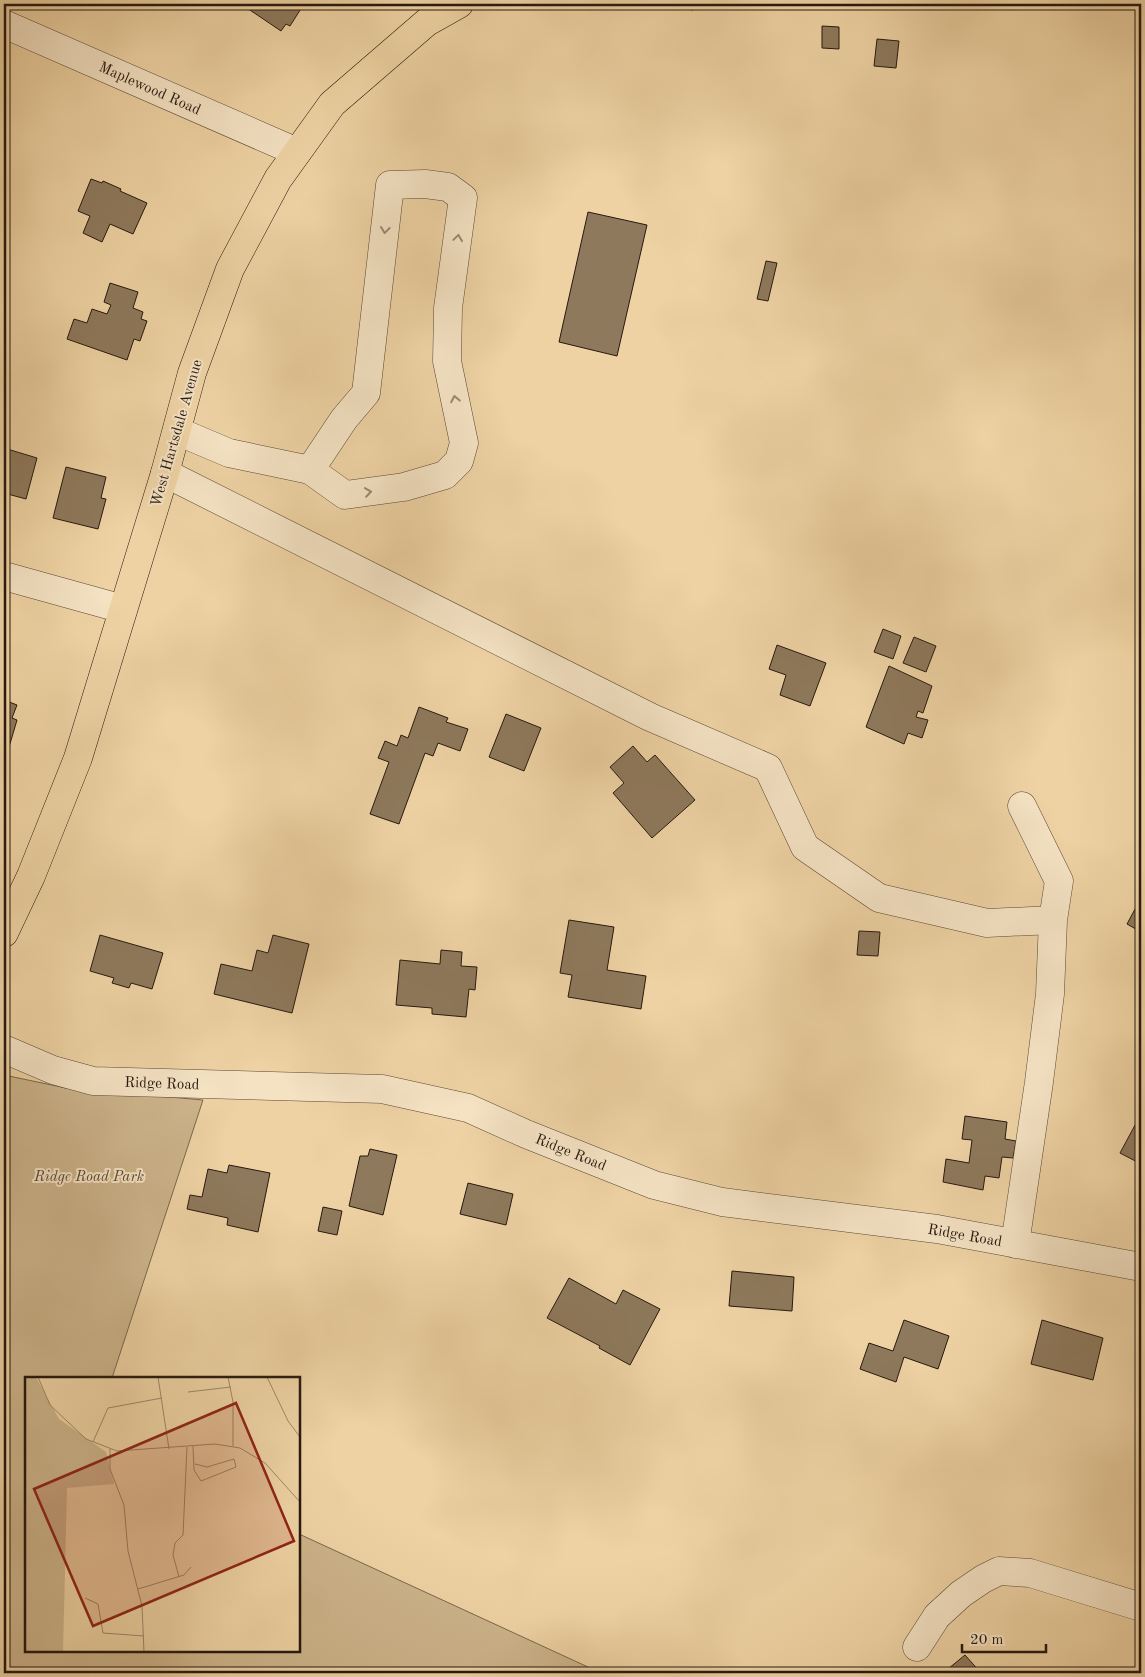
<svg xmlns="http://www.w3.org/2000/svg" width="1145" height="1677" viewBox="0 0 1145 1677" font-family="'Old Standard TT',serif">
  <rect width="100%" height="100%" fill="#eed2a3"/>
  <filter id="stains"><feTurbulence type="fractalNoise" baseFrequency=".004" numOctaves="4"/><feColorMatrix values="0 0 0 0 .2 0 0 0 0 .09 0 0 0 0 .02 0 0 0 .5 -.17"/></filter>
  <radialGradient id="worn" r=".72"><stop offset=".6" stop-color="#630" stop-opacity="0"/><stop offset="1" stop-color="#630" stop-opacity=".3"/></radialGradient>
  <path fill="#ccb38a" stroke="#7a664d" d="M 4,1075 L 66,1088 L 203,1100 L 112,1378 L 26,1378 L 26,1651 L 299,1651 L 299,1534 L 601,1673 L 4,1673 Z"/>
  <path fill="#8e795c" stroke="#271910" d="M 241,4 L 298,4 L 302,7 L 290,26 L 286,24 L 281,31 Z
    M 686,4 L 721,4 L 691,10 L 690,5 L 686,6 Z
    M 822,26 L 839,27 L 839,49 L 822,48 Z
    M 877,39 L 899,41 L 896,68 L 874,66 Z
    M 91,179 L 102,183 L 103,181 L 121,189 L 120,191 L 147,203 L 133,234 L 110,224 L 102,242 L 83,233 L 90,216 L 78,211 Z
    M 588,212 L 647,225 L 617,356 L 559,342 Z
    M 766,261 L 777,263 L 768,301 L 757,299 Z
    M 110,283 L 138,292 L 133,308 L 143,312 L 141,319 L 147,321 L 140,341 L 134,339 L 127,360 L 67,339 L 74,319 L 87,323 L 92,309 L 107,314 L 111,305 L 104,302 Z
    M 4,448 L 37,458 L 26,499 L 4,493 Z
    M 66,467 L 106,477 L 101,498 L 106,499 L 98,529 L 53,518 Z
    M 883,629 L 901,636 L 893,659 L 874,652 Z
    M 914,637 L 936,646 L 926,672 L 903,663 Z
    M 777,645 L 826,663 L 810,706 L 780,695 L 786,675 L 769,669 Z
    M 889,666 L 932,686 L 923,713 L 918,711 L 916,717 L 928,720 L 922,738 L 908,733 L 904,744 L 866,727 Z
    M 4,700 L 17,705 L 12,718 L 17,720 L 4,764 Z
    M 419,707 L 448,718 L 446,722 L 468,729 L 460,751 L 438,743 L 433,756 L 425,753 L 399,824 L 370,814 L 389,762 L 378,758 L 385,741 L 397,746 L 401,735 L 408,738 Z
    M 506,714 L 541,728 L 524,771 L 489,757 Z
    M 633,746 L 647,762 L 655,755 L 695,800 L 652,838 L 613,793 L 624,783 L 610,767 Z
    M 1141,898 L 1141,932 L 1127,924 Z
    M 569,920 L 614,927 L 607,970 L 646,976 L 641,1009 L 568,997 L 572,975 L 560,973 Z
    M 859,931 L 880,932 L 878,956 L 857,955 Z
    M 100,935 L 163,953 L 152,989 L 131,983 L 129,988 L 112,983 L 114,978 L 90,971 Z
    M 273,935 L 309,944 L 292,1013 L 214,994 L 221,964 L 252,971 L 257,950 L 268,953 Z
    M 441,950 L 462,952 L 461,966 L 477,967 L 475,990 L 469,989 L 466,1017 L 432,1014 L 432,1008 L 396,1005 L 400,960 L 440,964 Z
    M 1141,1114 L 1141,1164 L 1120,1153 Z
    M 965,1116 L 1007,1122 L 1005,1139 L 1016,1141 L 1013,1158 L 1002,1157 L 999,1178 L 985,1176 L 983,1190 L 943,1182 L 946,1159 L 969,1163 L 972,1140 L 962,1139 Z
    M 370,1149 L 397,1155 L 383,1215 L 349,1206 L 360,1156 L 368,1156 Z
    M 229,1165 L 270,1173 L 258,1232 L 227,1225 L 228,1218 L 187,1209 L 190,1195 L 202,1197 L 208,1169 L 227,1173 Z
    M 468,1183 L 513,1194 L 506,1225 L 460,1214 Z
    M 323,1207 L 342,1211 L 337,1235 L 318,1231 Z
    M 732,1271 L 794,1277 L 792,1311 L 729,1306 Z
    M 569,1278 L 616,1304 L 623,1290 L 660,1309 L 630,1365 L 599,1348 L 600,1346 L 547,1318 Z
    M 904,1320 L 949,1336 L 938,1369 L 904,1357 L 896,1382 L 860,1369 L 869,1343 L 893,1351 Z
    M 1042,1320 L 1103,1338 L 1093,1380 L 1031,1364 Z
    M 965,1655 L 981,1673 L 943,1673 Z"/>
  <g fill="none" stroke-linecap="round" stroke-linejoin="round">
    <defs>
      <path id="minor" d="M 4,24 L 297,152
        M 177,431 L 229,453 L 310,470 L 345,495 L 404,487 L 445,475 L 459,461 L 464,443 L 447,361 L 448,308 L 463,198 L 448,187 L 425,184 L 390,185 L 366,393 L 344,419 L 310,470
        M 165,473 L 650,717 L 768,768 L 805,847 L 879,898 L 987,923 L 1053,920
        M 4,576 L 123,609
        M 4,1049 L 53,1070 L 93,1081 L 382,1089 L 468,1108 L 526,1134 L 654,1185 L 722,1202 L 937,1229 L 1141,1267
        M 1015,1244 L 1039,1082 L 1050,994 L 1053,920 L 1059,881 L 1022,806
        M 917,1647 L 937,1616 L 961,1594 L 983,1579 L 999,1571 L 1030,1573 L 1141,1607"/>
      <path id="major" d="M 4,933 L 31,876 L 78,758 L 165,473 L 192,373 L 230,269 L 278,179 L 332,104 L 427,22 L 459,4"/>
    </defs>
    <use href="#minor" stroke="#594735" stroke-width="29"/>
    <use href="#major" stroke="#271910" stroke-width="29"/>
    <use href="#minor" stroke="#f4e2c3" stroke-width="28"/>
    <use href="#major" stroke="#eed2a3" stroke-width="28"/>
  </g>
  <defs><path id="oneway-chevron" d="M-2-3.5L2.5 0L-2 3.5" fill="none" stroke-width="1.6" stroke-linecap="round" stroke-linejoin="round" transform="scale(1.25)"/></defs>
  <g stroke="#988872">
    <use href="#oneway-chevron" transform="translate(385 230) rotate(97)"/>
    <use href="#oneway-chevron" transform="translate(458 238) rotate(-82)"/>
    <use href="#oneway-chevron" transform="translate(455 399) rotate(-101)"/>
    <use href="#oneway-chevron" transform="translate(368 492) rotate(-8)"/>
  </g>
  <g text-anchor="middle" stroke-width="4" stroke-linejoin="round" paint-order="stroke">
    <g font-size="15" fill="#271910" stroke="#f4e2c3">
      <text transform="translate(150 88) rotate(24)" y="5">Maplewood Road</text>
      <text transform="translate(176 433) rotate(-74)" y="5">West Hartsdale Avenue</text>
      <text transform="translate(162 1083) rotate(2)" y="5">Ridge Road</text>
      <text transform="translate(571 1152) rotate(22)" y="5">Ridge Road</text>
      <text transform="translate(965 1235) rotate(10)" y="5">Ridge Road</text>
    </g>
    <g font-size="15" font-style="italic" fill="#594735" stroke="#f4e2c3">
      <text x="89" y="1181">Ridge Road Park</text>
    </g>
  </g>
  <g transform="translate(25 1377)">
    <rect width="275" height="275" fill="#eed2a3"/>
    <path d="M 0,0 L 11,0 L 34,42 L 81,75 L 89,107 L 42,111 L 38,275 L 0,275 Z" fill="#ccb38a"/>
    <path fill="none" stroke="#9e8868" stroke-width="1" d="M 13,0 L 25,28 L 61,62 L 92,74 L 190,67 L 215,71 L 240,86 L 275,125M 133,0 L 144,72M 203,0 L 208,25 L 208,69M 242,0 L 263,44 L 275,60M 163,15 L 206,10M 68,65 L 83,31 L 137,21M 168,69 L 169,93 L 176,104 L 211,90 L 209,82 L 182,90 L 170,87M 85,72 L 85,92 L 99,128 L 103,174 L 117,229 L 119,275M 154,200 L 148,178 L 150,166 L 158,158 L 162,70M 113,212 L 159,198 L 166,190M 60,221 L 73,227 L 78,256 L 119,259"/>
    <path fill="#8f2418" fill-opacity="0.15" stroke="#8f2418" stroke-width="2.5" d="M 211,26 L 269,164 L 68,249 L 9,112 Z"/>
    <rect width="275" height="275" fill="none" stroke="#271910" stroke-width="2.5"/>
  </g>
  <rect width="1145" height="1677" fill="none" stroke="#eed2a3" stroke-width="20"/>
  <rect x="5" y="5" width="1135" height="1667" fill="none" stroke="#271910" stroke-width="2.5"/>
  <rect x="10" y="10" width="1125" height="1657" fill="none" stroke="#271910"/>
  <path d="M962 1644v8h84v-8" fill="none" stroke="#271910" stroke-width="2.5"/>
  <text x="970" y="1644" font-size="15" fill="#271910" stroke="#f4e2c3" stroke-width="4" paint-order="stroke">20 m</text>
  <rect width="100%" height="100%" filter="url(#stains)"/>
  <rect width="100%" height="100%" fill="url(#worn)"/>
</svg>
